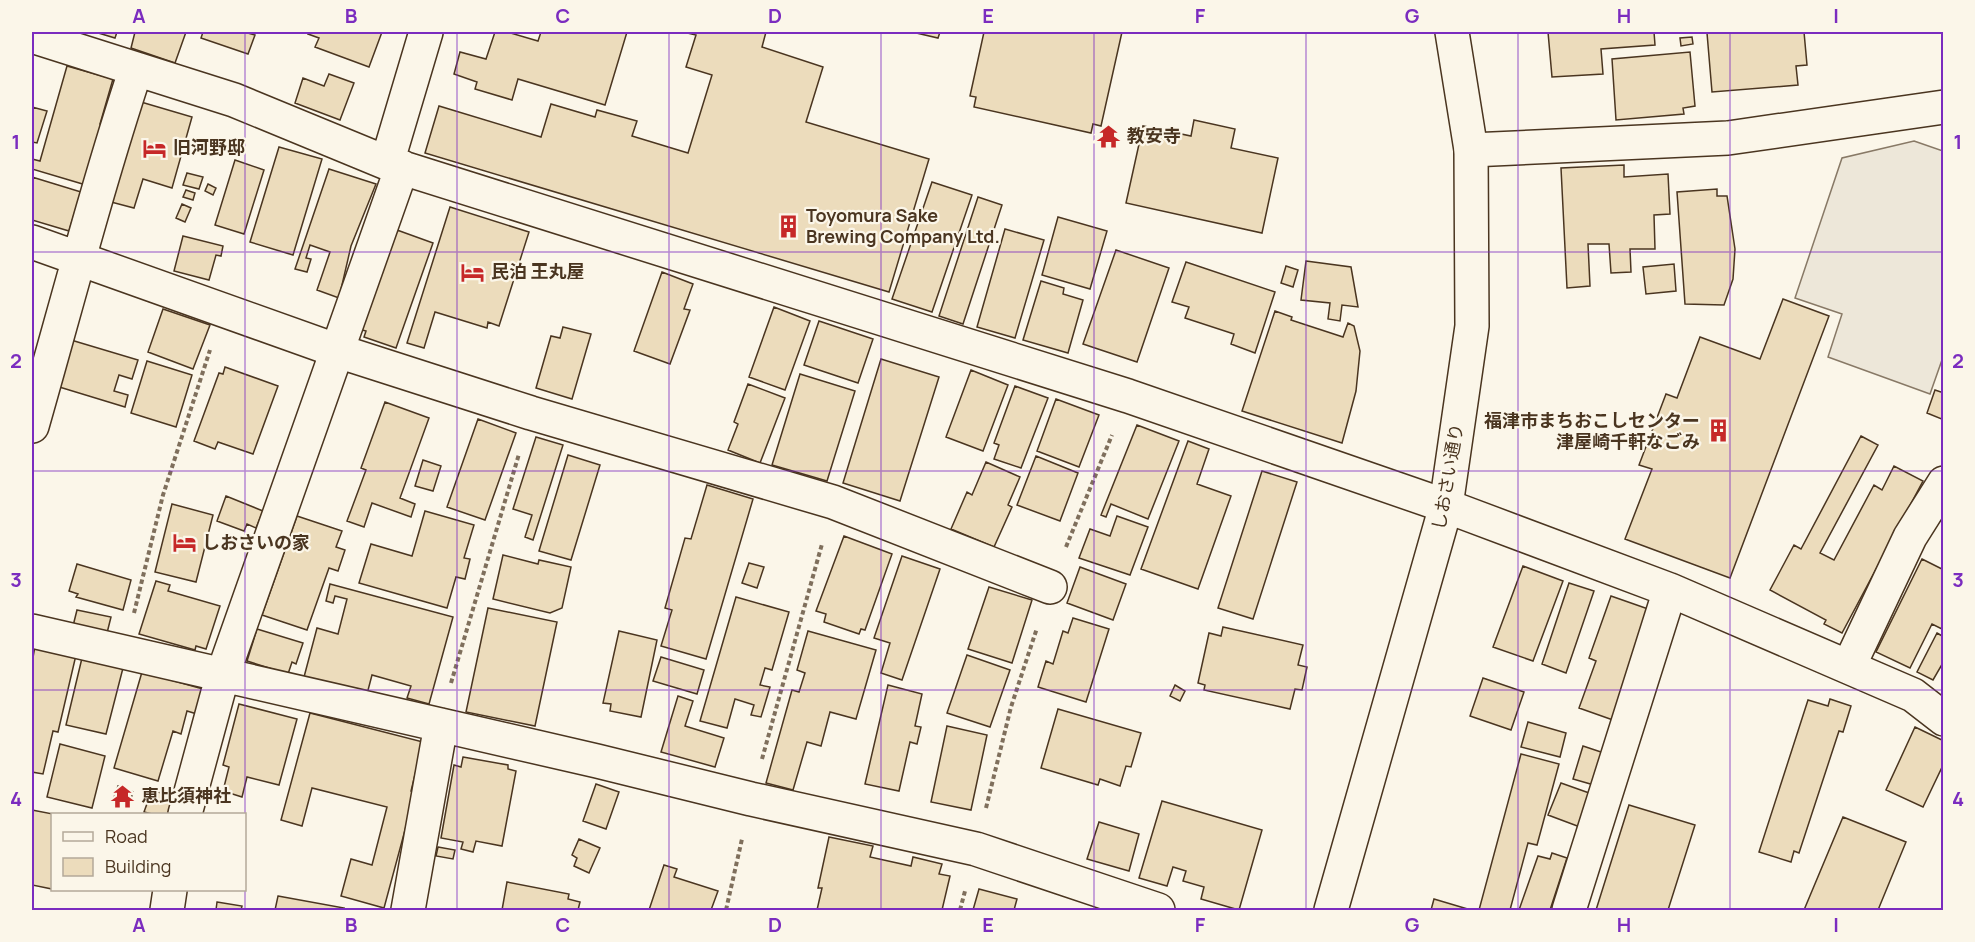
<svg xmlns="http://www.w3.org/2000/svg" width="1975" height="942" viewBox="0 0 1975 942" font-family="Manrope,'Noto Sans JP',sans-serif">
  <rect width="100%" height="100%" fill="#fbf6e9"/>
  <path fill="#ede7d9" stroke="#887966" stroke-width="1.5" d="M 1914,141 L 1943,151 L 1943,357 L 1930,394 L 1828,357 L 1842,314 L 1795,298 L 1842,158 Z"/>
  <path fill="#ecdcbc" stroke="#4a3520" stroke-width="1.5" d="M 95,32 L 117,32 L 115,38 Z
    M 135,32 L 186,32 L 175,63 L 131,48 Z
    M 203,32 L 244,32 L 255,35 L 248,54 L 201,38 Z
    M 309,32 L 382,32 L 369,67 L 315,47 L 319,38 L 308,34 Z
    M 495,32 L 507,32 L 538,41 L 541,32 L 627,32 L 605,105 L 518,79 L 512,100 L 475,89 L 477,82 L 454,74 L 460,52 L 486,59 Z
    M 683,32 L 766,32 L 762,47 L 823,67 L 806,122 L 929,159 L 889,292 L 425,153 L 439,106 L 541,137 L 551,104 L 595,117 L 597,110 L 637,121 L 632,136 L 688,153 L 712,75 L 686,67 L 696,35 Z
    M 912,32 L 940,32 L 938,38 Z
    M 984,32 L 1122,32 L 1101,126 L 1093,124 L 1091,133 L 974,107 L 976,97 L 970,96 Z
    M 1548,32 L 1654,32 L 1655,45 L 1601,49 L 1603,74 L 1552,77 Z
    M 1728,32 L 1804,32 L 1807,65 L 1796,66 L 1798,85 L 1712,92 L 1707,33 Z
    M 1692,37 L 1693,44 L 1681,46 L 1680,38 Z
    M 1690,52 L 1695,106 L 1683,108 L 1684,114 L 1616,120 L 1612,59 Z
    M 67,66 L 113,79 L 100,124 L 104,125 L 86,185 L 32,169 L 32,159 L 40,161 Z
    M 329,74 L 354,83 L 340,120 L 295,103 L 303,78 L 324,86 Z
    M 141,102 L 192,117 L 172,188 L 143,179 L 134,208 L 111,202 Z
    M 32,107 L 47,111 L 37,143 L 32,142 Z
    M 1194,120 L 1235,129 L 1231,148 L 1278,158 L 1262,233 L 1126,203 L 1143,126 L 1191,136 Z
    M 279,147 L 322,159 L 293,255 L 250,242 Z
    M 235,160 L 264,170 L 244,234 L 215,225 Z
    M 1624,165 L 1624,177 L 1668,174 L 1670,214 L 1654,215 L 1655,249 L 1630,249 L 1631,272 L 1611,273 L 1609,244 L 1588,244 L 1590,286 L 1567,288 L 1561,168 Z
    M 329,169 L 376,184 L 351,246 L 339,298 L 317,290 L 330,252 L 310,245 L 306,258 L 311,259 L 307,272 L 295,269 Z
    M 187,173 L 203,177 L 199,189 L 183,185 Z
    M 32,177 L 81,192 L 69,231 L 32,220 Z
    M 932,182 L 972,195 L 932,312 L 892,299 Z
    M 208,184 L 216,188 L 213,195 L 205,191 Z
    M 1717,189 L 1717,196 L 1727,196 L 1735,249 L 1733,279 L 1724,305 L 1685,304 L 1677,192 Z
    M 186,190 L 195,193 L 193,200 L 183,197 Z
    M 978,197 L 1002,205 L 963,324 L 939,316 Z
    M 182,204 L 191,208 L 185,222 L 176,218 Z
    M 450,207 L 529,232 L 499,326 L 488,322 L 487,328 L 435,312 L 424,348 L 407,343 Z
    M 1058,217 L 1107,231 L 1090,289 L 1042,275 Z
    M 1005,229 L 1044,240 L 1015,338 L 977,327 Z
    M 397,230 L 433,243 L 396,348 L 364,337 L 366,331 L 362,330 Z
    M 183,236 L 223,246 L 221,256 L 216,255 L 209,280 L 174,271 Z
    M 1116,250 L 1169,268 L 1137,362 L 1083,344 Z
    M 1306,261 L 1351,267 L 1358,307 L 1342,305 L 1340,321 L 1328,319 L 1330,303 L 1301,300 Z
    M 1186,262 L 1275,292 L 1255,353 L 1231,344 L 1234,334 L 1185,318 L 1189,307 L 1172,302 Z
    M 1674,264 L 1676,291 L 1646,294 L 1643,267 Z
    M 1286,266 L 1298,270 L 1293,287 L 1281,283 Z
    M 662,272 L 693,284 L 684,309 L 690,310 L 670,364 L 634,351 Z
    M 1041,281 L 1064,288 L 1063,294 L 1083,300 L 1068,353 L 1023,340 Z
    M 1783,299 L 1829,316 L 1730,578 L 1625,539 L 1652,469 L 1639,465 L 1666,394 L 1677,398 L 1700,337 L 1760,359 Z
    M 774,307 L 810,321 L 785,390 L 749,377 Z
    M 163,309 L 210,325 L 193,369 L 148,352 Z
    M 1275,311 L 1292,317 L 1291,320 L 1343,337 L 1348,323 L 1354,326 L 1360,351 L 1356,391 L 1342,443 L 1242,411 Z
    M 819,321 L 873,339 L 858,383 L 804,365 Z
    M 563,327 L 591,334 L 572,399 L 536,388 L 551,336 L 560,338 Z
    M 71,340 L 138,360 L 132,379 L 119,375 L 114,391 L 128,395 L 125,407 L 56,386 Z
    M 881,359 L 939,377 L 900,501 L 843,483 Z
    M 147,361 L 192,375 L 176,427 L 131,413 Z
    M 225,367 L 278,386 L 253,454 L 218,442 L 215,449 L 194,441 L 219,373 L 223,374 Z
    M 971,370 L 1008,385 L 983,451 L 946,437 Z
    M 800,374 L 855,391 L 827,481 L 772,465 Z
    M 748,384 L 785,398 L 760,463 L 728,450 L 738,424 L 734,422 Z
    M 1015,386 L 1048,398 L 1021,468 L 994,459 L 999,445 L 994,443 Z
    M 1935,390 L 1944,393 L 1944,420 L 1927,413 Z
    M 1056,399 L 1099,415 L 1079,467 L 1037,451 Z
    M 385,402 L 429,418 L 400,498 L 415,504 L 411,517 L 372,503 L 364,527 L 347,521 L 366,470 L 361,468 Z
    M 478,419 L 516,433 L 485,520 L 447,507 Z
    M 1137,425 L 1179,441 L 1148,519 L 1111,504 L 1106,517 L 1101,515 Z
    M 1861,436 L 1878,445 L 1820,553 L 1834,560 L 1874,485 L 1882,490 L 1894,466 L 1923,481 L 1842,633 L 1824,624 L 1826,620 L 1770,590 L 1794,545 L 1801,549 Z
    M 536,437 L 563,445 L 533,540 L 525,537 L 532,515 L 513,509 Z
    M 1188,441 L 1209,449 L 1197,484 L 1231,496 L 1198,589 L 1141,569 Z
    M 568,455 L 600,465 L 571,560 L 539,551 Z
    M 1036,456 L 1078,473 L 1060,521 L 1017,505 Z
    M 423,460 L 441,466 L 433,491 L 415,486 Z
    M 986,462 L 1020,477 L 1008,505 L 1012,507 L 994,547 L 951,529 L 967,492 L 972,495 Z
    M 1262,471 L 1297,482 L 1253,619 L 1218,608 Z
    M 707,485 L 753,499 L 706,659 L 661,646 L 672,610 L 665,608 L 685,538 L 691,539 Z
    M 226,496 L 263,511 L 256,528 L 247,524 L 244,531 L 217,521 Z
    M 172,504 L 213,515 L 196,582 L 155,572 Z
    M 425,511 L 474,525 L 464,558 L 470,559 L 465,579 L 456,577 L 447,608 L 359,583 L 371,544 L 412,556 Z
    M 297,516 L 342,531 L 336,547 L 345,550 L 338,571 L 329,568 L 307,630 L 262,615 Z
    M 1117,516 L 1148,527 L 1130,575 L 1079,558 L 1090,529 L 1110,536 Z
    M 844,536 L 892,554 L 865,630 L 861,629 L 859,634 L 824,622 L 826,614 L 816,611 Z
    M 503,555 L 538,564 L 539,560 L 571,567 L 562,608 L 550,613 L 493,599 Z
    M 902,556 L 940,569 L 902,680 L 881,673 L 890,643 L 874,638 Z
    M 1922,559 L 1944,570 L 1944,630 L 1932,624 L 1910,668 L 1876,652 Z
    M 749,563 L 764,567 L 757,588 L 742,583 Z
    M 77,564 L 131,580 L 123,610 L 76,597 L 78,594 L 69,591 Z
    M 1523,566 L 1563,581 L 1533,661 L 1493,647 Z
    M 1080,567 L 1126,584 L 1113,620 L 1067,603 Z
    M 156,581 L 170,585 L 168,591 L 220,606 L 206,649 L 196,646 L 195,650 L 139,634 Z
    M 1569,583 L 1594,591 L 1566,673 L 1542,664 Z
    M 330,584 L 453,617 L 429,704 L 407,698 L 411,686 L 372,675 L 367,694 L 304,677 L 317,628 L 338,634 L 347,599 L 335,596 L 333,603 L 326,601 Z
    M 989,587 L 1032,600 L 1012,663 L 968,649 Z
    M 1611,596 L 1651,610 L 1613,720 L 1579,708 L 1596,661 L 1589,658 Z
    M 736,597 L 789,612 L 772,670 L 765,668 L 760,685 L 770,687 L 761,717 L 751,715 L 754,705 L 735,699 L 727,728 L 700,721 Z
    M 488,608 L 557,622 L 535,726 L 466,712 Z
    M 77,610 L 111,617 L 107,633 L 73,626 Z
    M 1073,618 L 1109,629 L 1086,702 L 1038,687 L 1046,661 L 1053,664 L 1063,631 L 1068,633 Z
    M 1223,627 L 1303,645 L 1298,665 L 1307,667 L 1302,690 L 1295,689 L 1290,709 L 1204,690 L 1205,685 L 1198,683 L 1209,633 L 1221,636 Z
    M 257,629 L 303,643 L 296,664 L 292,662 L 288,674 L 247,661 Z
    M 619,631 L 657,640 L 641,717 L 610,711 L 611,704 L 603,703 Z
    M 808,631 L 876,650 L 856,719 L 830,712 L 821,746 L 807,742 L 793,790 L 766,783 L 792,690 L 799,692 L 805,673 L 797,670 Z
    M 1937,633 L 1944,637 L 1944,661 L 1933,680 L 1917,672 Z
    M 35,646 L 76,655 L 58,732 L 53,731 L 43,774 L 32,772 L 32,663 Z
    M 967,655 L 1010,670 L 990,727 L 947,713 Z
    M 661,657 L 704,670 L 697,694 L 653,681 Z
    M 82,658 L 123,668 L 106,734 L 66,725 Z
    M 142,672 L 203,689 L 197,714 L 187,711 L 181,734 L 173,731 L 158,781 L 114,768 Z
    M 1483,678 L 1524,692 L 1511,730 L 1470,716 Z
    M 888,685 L 922,694 L 915,726 L 921,727 L 917,744 L 910,742 L 899,791 L 865,784 Z
    M 1175,685 L 1185,691 L 1180,701 L 1170,696 Z
    M 678,696 L 693,701 L 685,726 L 724,738 L 715,767 L 661,752 Z
    M 1830,699 L 1851,706 L 1843,732 L 1839,731 L 1799,853 L 1794,851 L 1791,862 L 1759,852 L 1808,700 L 1828,706 Z
    M 239,704 L 297,719 L 279,785 L 247,777 L 242,797 L 223,791 L 229,767 L 223,765 Z
    M 1058,709 L 1141,733 L 1131,767 L 1126,766 L 1120,786 L 1100,779 L 1098,785 L 1041,768 Z
    M 310,713 L 423,742 L 411,791 L 415,793 L 384,908 L 341,896 L 351,859 L 372,865 L 387,807 L 312,788 L 302,826 L 281,820 Z
    M 1528,722 L 1566,733 L 1560,757 L 1521,747 Z
    M 947,726 L 987,735 L 971,810 L 931,802 Z
    M 1915,727 L 1944,741 L 1944,763 L 1923,807 L 1886,790 Z
    M 60,744 L 105,756 L 92,808 L 47,797 Z
    M 1583,746 L 1604,753 L 1594,785 L 1573,779 Z
    M 1521,754 L 1559,764 L 1537,845 L 1528,843 L 1510,910 L 1479,910 Z
    M 463,757 L 508,765 L 508,769 L 516,771 L 502,846 L 476,841 L 473,852 L 461,849 L 463,842 L 441,838 L 454,765 L 461,767 Z
    M 1561,783 L 1592,794 L 1580,827 L 1548,815 Z
    M 596,784 L 619,792 L 606,829 L 583,821 Z
    M 118,786 L 133,792 L 129,805 L 113,800 Z
    M 152,790 L 176,798 L 170,814 L 152,814 L 144,812 Z
    M 1162,801 L 1262,830 L 1239,910 L 1201,899 L 1204,887 L 1183,881 L 1186,871 L 1173,867 L 1167,886 L 1139,878 Z
    M 1629,805 L 1695,825 L 1668,910 L 1596,910 Z
    M 32,810 L 53,814 L 52,889 L 32,885 Z
    M 1843,817 L 1906,842 L 1878,910 L 1804,910 Z
    M 1099,822 L 1139,834 L 1129,871 L 1087,859 Z
    M 829,837 L 873,846 L 870,857 L 911,866 L 913,857 L 942,864 L 939,874 L 950,876 L 942,910 L 817,910 L 822,888 L 818,888 Z
    M 579,839 L 600,848 L 589,873 L 574,866 L 577,858 L 572,855 Z
    M 438,847 L 455,850 L 453,859 L 436,856 Z
    M 1552,853 L 1567,858 L 1550,910 L 1519,910 L 1538,856 L 1550,859 Z
    M 664,865 L 677,869 L 674,877 L 718,891 L 711,910 L 649,910 Z
    M 507,882 L 569,894 L 568,899 L 580,902 L 578,910 L 502,910 Z
    M 979,889 L 1017,899 L 1014,910 L 973,910 Z
    M 278,896 L 344,908 L 343,910 L 275,910 Z
    M 1434,899 L 1471,910 L 1431,910 Z
    M 217,902 L 242,906 L 241,910 L 216,910 Z"/>
  <g fill="none" stroke-linecap="round" stroke-linejoin="round">
    <defs>
      <path id="minor" d="M 32,36 L 234,100 L 387,163 L 1128,396 L 1446,506 L 1670,590 L 1913,695 L 1944,719
        M 1471,150 L 1728,138 L 1944,107
        M 387,163 L 426,32
        M 32,242 L 338,351 L 531,413 L 833,502 L 1050,587
        M 32,426 C 66,307 97,187 136,69
        M 32,631 L 597,761 L 751,799 L 976,849 L 1158,910
        M 1849,666 L 1910,537 L 1944,483
        M 185,814 L 223,674 L 402,167
        M 167,910 L 170,890
        M 408,910 L 441,725
        M 1569,910 L 1670,590"/>
      <path id="tertiary" d="M 1331,910 L 1446,506 L 1472,326 L 1471,150 L 1452,32"/>
    </defs>
    <use href="#minor" stroke="#4a3520" stroke-width="36"/>
    <use href="#tertiary" stroke="#4a3520" stroke-width="36"/>
    <path stroke="#7f6f5c" stroke-width="4" stroke-dasharray="4.5 3" stroke-linecap="butt" d="M 1066,547 L 1112,435
      M 134,613 L 163,495 L 210,350
      M 451,683 L 519,454
      M 762,759 L 822,544
      M 986,808 L 1011,707 L 1037,628
      M 726,910 L 742,839
      M 960,910 L 965,891"/>
    <use href="#minor" stroke="#fbf6e9" stroke-width="33"/>
    <use href="#tertiary" stroke="#fbf6e9" stroke-width="33"/>
  </g>
  <path fill="none" stroke="#7b2cbf" stroke-width="1.5" stroke-opacity="0.55" d="M 245,32 L 245,910M 457,32 L 457,910M 669,32 L 669,910M 881,32 L 881,910M 1094,32 L 1094,910M 1306,32 L 1306,910M 1518,32 L 1518,910M 1730,32 L 1730,910M 32,252 L 1944,252M 32,471 L 1944,471M 32,690 L 1944,690"/>
  <defs>
    <symbol id="temple-bare" viewBox="-9 -9 18 18"><path d="M0-6L5-2H3V0L6.5 2.5H4V6H1.5V3h-3V6H-4V2.5H-6.5L-3 0V-2H-5Z" fill="#c62828" stroke="#fbf6e9" stroke-width="2.5" paint-order="stroke"/></symbol>
    <symbol id="hotel-bare" viewBox="-9 -9 18 18"><path d="M-6-4.5h1.5V1H6V5H4.5V3h-9V5H-6ZM-4 0a1.8 1.8 0 1 1 3.6 0ZM.5 0V-2.5h3Q6-2.5 6 0Z" fill="#c62828" stroke="#fbf6e9" stroke-width="2.5" paint-order="stroke"/></symbol>
    <symbol id="building-bare" viewBox="-9 -9 18 18"><path d="M-4-6H4V6H1V3H-1V6H-4ZM-2.5-4.3h1.7v1.8h-1.7ZM.8-4.3h1.7v1.8H.8ZM-2.5-1h1.7V.8h-1.7ZM.8-1h1.7V.8H.8Z" fill="#c62828" stroke="#fbf6e9" stroke-width="2.5" paint-order="stroke"/></symbol>
  </defs>
  <g fill-rule="evenodd">
    <use href="#temple-bare" x="1092" y="120" width="33" height="33"/>
    <use href="#hotel-bare" x="138" y="132" width="33" height="33"/>
    <use href="#building-bare" x="772" y="210" width="33" height="33"/>
    <use href="#hotel-bare" x="456" y="256" width="33" height="33"/>
    <use href="#building-bare" x="1702" y="414" width="33" height="33"/>
    <use href="#hotel-bare" x="168" y="526" width="33" height="33"/>
    <use href="#temple-bare" x="106" y="780" width="33" height="33"/>
  </g>
  <g text-anchor="middle" stroke-width="4.5" stroke-linejoin="round" paint-order="stroke">
    <g font-size="18" font-weight="bold" fill="#4a3520" stroke="#fbf6e9" text-anchor="start">
      <text x="1127" y="142">教安寺</text>
      <text x="173" y="154">旧河野邸</text>
      <text x="806" y="222">Toyomura Sake<tspan x="806" dy="21">Brewing Company Ltd.</tspan></text>
      <text x="491" y="278">民泊 王丸屋</text>
      <text x="1700" y="427" text-anchor="end">福津市まちおこしセンター<tspan x="1700" dy="21">津屋崎千軒なごみ</tspan></text>
      <text x="202" y="549">しおさいの家</text>
      <text x="141" y="802">恵比須神社</text>
    </g>
    <g font-size="18" fill="#4a3520" stroke="#fbf6e9">
      <text transform="translate(1448 477) rotate(-80)" y="6">しおさい通り</text>
    </g>
  </g>
  <rect width="1975" height="942" fill="none" stroke="#fbf6e9" stroke-width="66"/>
  <rect x="51" y="813" width="195" height="78" fill="#fbf6e9" stroke="#b4a999" stroke-width="1.5"/>
  <rect x="63" y="832" width="30" height="9" fill="#fbf6e9" stroke="#b4a999" stroke-width="1.5"/>
  <text x="105" y="843" font-size="18" fill="#4a3520">Road</text>
  <rect x="63" y="858" width="30" height="18" fill="#ecdcbc" stroke="#b4a999" stroke-width="1.5"/>
  <text x="105" y="873" font-size="18" fill="#4a3520">Building</text>
  <rect x="33" y="33" width="1909" height="876" fill="none" stroke="#7b2cbf" stroke-width="2"/>
  <g font-size="20" text-anchor="middle" font-weight="bold" fill="#7b2cbf">
    <text x="139" y="23">A</text>
    <text x="351" y="23">B</text>
    <text x="563" y="23">C</text>
    <text x="775" y="23">D</text>
    <text x="988" y="23">E</text>
    <text x="1200" y="23">F</text>
    <text x="1412" y="23">G</text>
    <text x="1624" y="23">H</text>
    <text x="1836" y="23">I</text>
    <text x="16" y="149">1</text>
    <text x="1958" y="149">1</text>
    <text x="16" y="368">2</text>
    <text x="1958" y="368">2</text>
    <text x="16" y="587">3</text>
    <text x="1958" y="587">3</text>
    <text x="16" y="806">4</text>
    <text x="1958" y="806">4</text>
    <text x="139" y="932">A</text>
    <text x="351" y="932">B</text>
    <text x="563" y="932">C</text>
    <text x="775" y="932">D</text>
    <text x="988" y="932">E</text>
    <text x="1200" y="932">F</text>
    <text x="1412" y="932">G</text>
    <text x="1624" y="932">H</text>
    <text x="1836" y="932">I</text>
  </g>
</svg>
